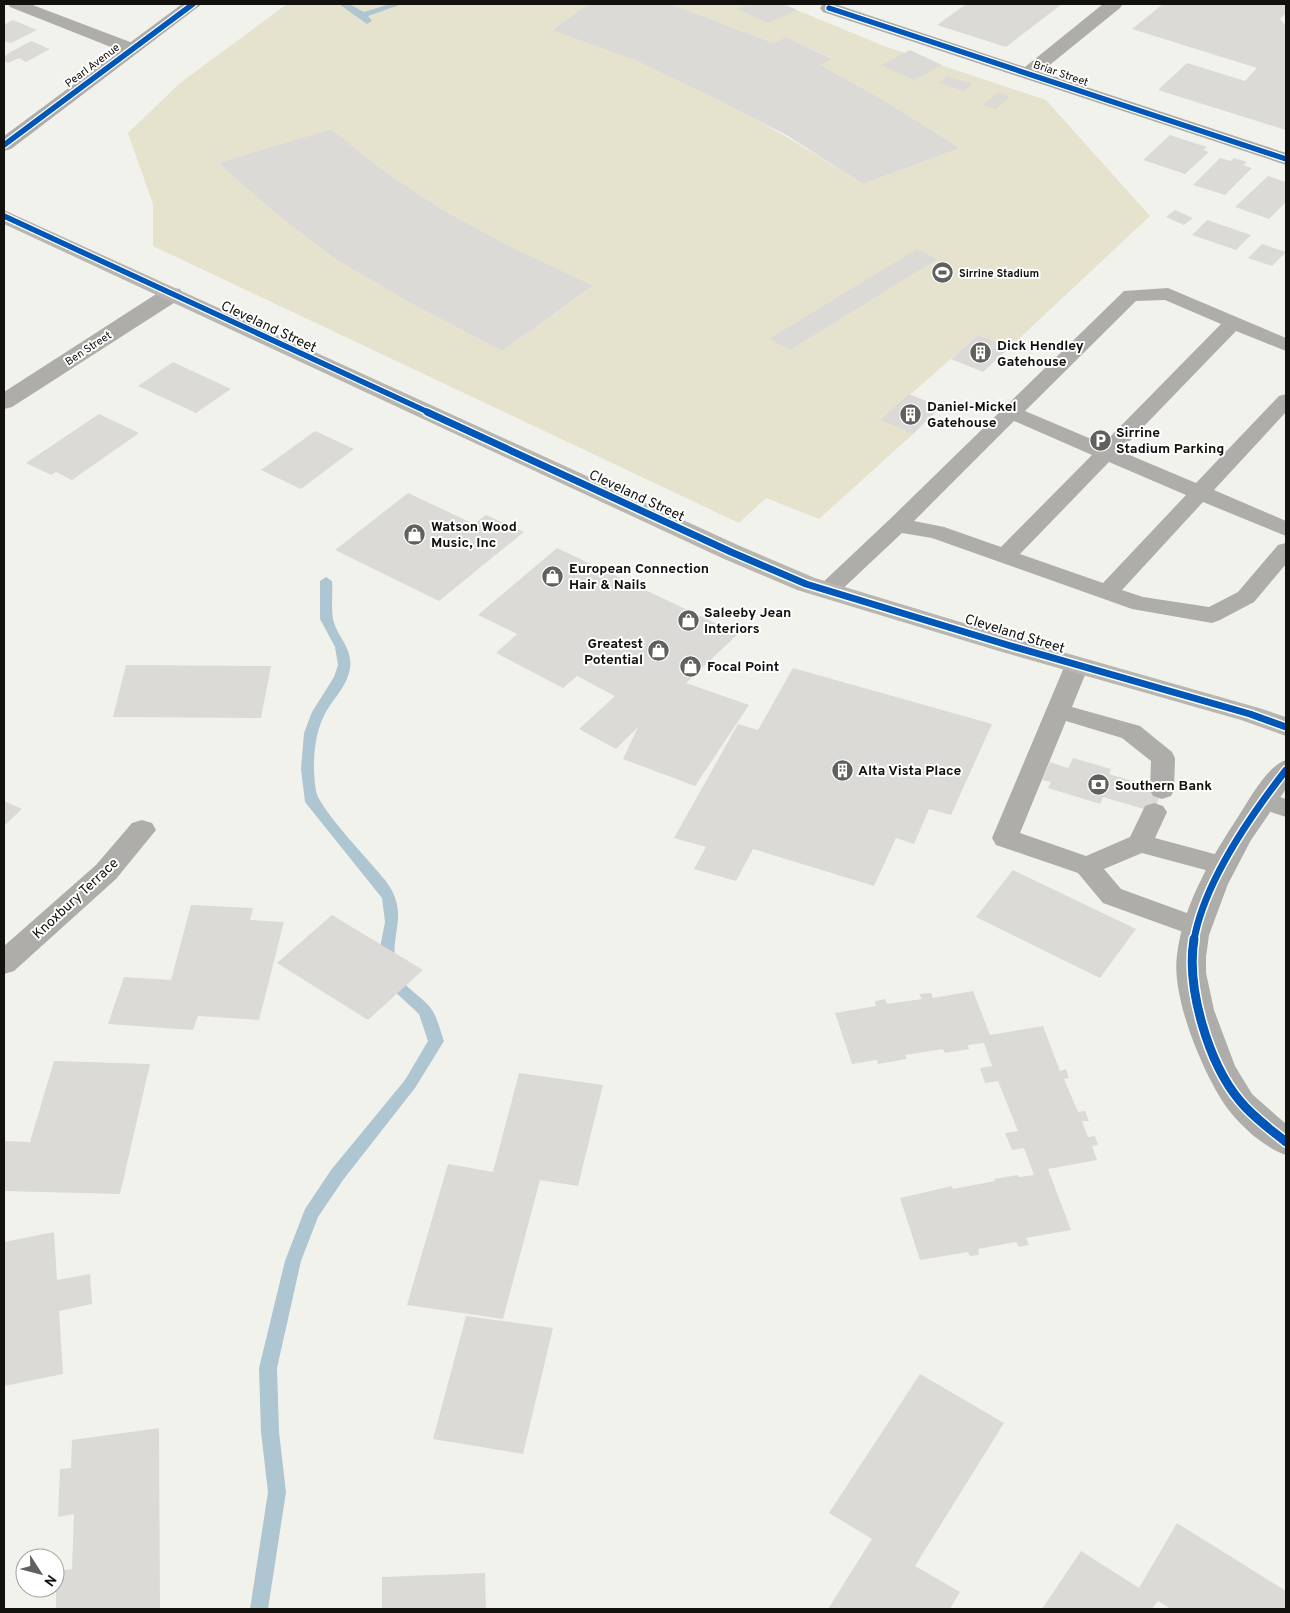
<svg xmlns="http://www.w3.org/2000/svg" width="1290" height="1613" viewBox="0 0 1290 1613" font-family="Overpass,sans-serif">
  <rect width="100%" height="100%" fill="#f2f2ed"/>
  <path fill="#e5e2ce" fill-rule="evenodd" d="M 287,4 L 588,4 L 552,30 C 580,40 608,49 635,60 C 715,94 790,137 863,184 L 960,148 L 880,98 L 820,65 L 831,58 L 786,37 L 773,43 L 670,4 L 782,4 L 884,46 L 1046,100 L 1150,216 L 1010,347 L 978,335 L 881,420 L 913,434 L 819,519 L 766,498 L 739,523 L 153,246 L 153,204 L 128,133 L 180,83 ZM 331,129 L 381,169 L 441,209 L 513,248 L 592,287 L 502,351 L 416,306 L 335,259 L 273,211 L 218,163 Z"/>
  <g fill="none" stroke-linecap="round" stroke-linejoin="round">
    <path fill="#aec6d1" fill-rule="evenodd" d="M 339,4 L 349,4 L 364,12 L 390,4 L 402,4 L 368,16 L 372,21 L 367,24 Z
      M 326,577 L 332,581 C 333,593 331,606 333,619 C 337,637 353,648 350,668 C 348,684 335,697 327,710 C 313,734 312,765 316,791 C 320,810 371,862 385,880 C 412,915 387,935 397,970 C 401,986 419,994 429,1006 C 437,1015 440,1030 444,1041 L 415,1088 L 343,1180 L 318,1217 L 301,1261 L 277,1368 L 279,1432 L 286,1492 L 268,1609 L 250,1609 L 268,1492 L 261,1432 L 259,1368 L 285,1261 L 305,1209 L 331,1170 L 405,1080 L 428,1041 L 419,1014 L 392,989 L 383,973 L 379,953 L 385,922 L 382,898 L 305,802 L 301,769 L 304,733 L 312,712 L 334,677 L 338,665 L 335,647 L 320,619 L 320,581 Z"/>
  </g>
  <path fill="#dbdad6" d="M 588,4 L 670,4 L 773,43 L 786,37 L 832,59 L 820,65 L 880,98 L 960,148 L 863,184 L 788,136 L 711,96 L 635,60 L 552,30 Z
    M 750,4 L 784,4 L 797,10 L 768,23 L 738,9 Z
    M 966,4 L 1062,4 L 1006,47 L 937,25 Z
    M 1163,4 L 1286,4 L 1286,13 L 1280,19 L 1286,26 L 1286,130 L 1158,90 L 1187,63 L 1245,81 L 1257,68 L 1132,29 Z
    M 13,20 L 37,30 L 11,43 L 4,41 L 4,25 Z
    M 31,41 L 50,49 L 26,62 L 19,58 L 8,63 L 4,61 L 4,57 L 8,54 L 7,54 Z
    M 910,50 L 942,65 L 914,80 L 881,65 Z
    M 947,76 L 972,84 L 964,91 L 939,83 Z
    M 998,92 L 1010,96 L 996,109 L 983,105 Z
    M 331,129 L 381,169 L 441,209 L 513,248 L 593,286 L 502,351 L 416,306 L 335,259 L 273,211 L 218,163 Z
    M 1170,135 L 1207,147 L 1203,150 L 1209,152 L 1185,174 L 1143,160 Z
    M 1220,158 L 1231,161 L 1234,158 L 1247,162 L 1243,165 L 1252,168 L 1225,195 L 1193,185 Z
    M 1268,176 L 1286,182 L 1286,202 L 1269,219 L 1235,207 Z
    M 1175,210 L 1193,218 L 1184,225 L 1166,217 Z
    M 1207,220 L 1251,235 L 1236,250 L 1192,235 Z
    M 1262,244 L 1286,252 L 1272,266 L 1248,258 Z
    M 917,249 L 937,259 L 790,350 L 769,339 Z
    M 978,335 L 1010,347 L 983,372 L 951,359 Z
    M 173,362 L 231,389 L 196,413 L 138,386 Z
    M 909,394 L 941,407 L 913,434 L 880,420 Z
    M 99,414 L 139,433 L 72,480 L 56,472 L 51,475 L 26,463 Z
    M 315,431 L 354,449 L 301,489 L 261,470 Z
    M 408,493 L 474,524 L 486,515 L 524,532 L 439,601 L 335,550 Z
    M 557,548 L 738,634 L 686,683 L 749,705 L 695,786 L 623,759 L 638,727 L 616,749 L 579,729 L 615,696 L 577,676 L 563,688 L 496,653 L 517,634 L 478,615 Z
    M 126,665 L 271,666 L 261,718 L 113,717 Z
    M 793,668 L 992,724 L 951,815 L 929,809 L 914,844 L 896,838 L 874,886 L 753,849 L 736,881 L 694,869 L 706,847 L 674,838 L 738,724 L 758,730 Z
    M 1073,758 L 1111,769 L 1109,774 L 1162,790 L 1154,812 L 1103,797 L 1100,804 L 1048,788 L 1051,782 L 1042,780 L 1050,762 L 1068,768 Z
    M 4,801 L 22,809 L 4,826 Z
    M 1013,870 L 1136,929 L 1100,978 L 976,917 Z
    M 191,905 L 253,908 L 250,920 L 284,922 L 259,1020 L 198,1016 L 193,1030 L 108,1024 L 124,977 L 171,980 Z
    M 332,915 L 423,970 L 368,1020 L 277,963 Z
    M 973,991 L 990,1035 L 1043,1026 L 1060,1071 L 1066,1069 L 1069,1078 L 1064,1079 L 1078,1112 L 1085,1111 L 1089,1121 L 1082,1121 L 1088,1137 L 1095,1136 L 1098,1145 L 1092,1146 L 1097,1160 L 1048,1169 L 1071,1230 L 1026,1238 L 1029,1245 L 1019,1247 L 1016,1242 L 978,1249 L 979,1255 L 970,1256 L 968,1252 L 920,1260 L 900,1198 L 952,1186 L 953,1189 L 995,1181 L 994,1179 L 1018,1175 L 1019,1177 L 1034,1175 L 1024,1148 L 1012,1150 L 1005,1133 L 1018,1131 L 998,1081 L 985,1083 L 980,1068 L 992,1066 L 984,1043 L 968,1045 L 969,1049 L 945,1053 L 943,1049 L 905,1055 L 907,1059 L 878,1064 L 877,1060 L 852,1064 L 835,1013 L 876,1006 L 875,1001 L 885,999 L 887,1004 L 922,999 L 919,994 L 931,993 L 933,998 Z
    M 54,1061 L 150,1064 L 120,1194 L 4,1191 L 4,1141 L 30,1142 Z
    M 519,1073 L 603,1085 L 578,1186 L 540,1180 L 503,1319 L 407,1305 L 448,1164 L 493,1172 Z
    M 54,1232 L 57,1280 L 90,1274 L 92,1304 L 59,1311 L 63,1374 L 4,1386 L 4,1242 Z
    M 466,1316 L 553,1328 L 523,1454 L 433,1439 Z
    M 920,1374 L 1004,1423 L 915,1566 L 960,1592 L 950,1609 L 828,1609 L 872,1539 L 829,1513 Z
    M 159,1428 L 160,1609 L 56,1609 L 56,1571 L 72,1569 L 74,1514 L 58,1517 L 60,1469 L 71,1468 L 72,1440 Z
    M 1177,1523 L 1286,1591 L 1286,1609 L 1171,1609 L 1158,1601 L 1152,1609 L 1042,1609 L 1081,1551 L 1139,1588 Z
    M 485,1573 L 486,1609 L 382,1609 L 382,1577 Z"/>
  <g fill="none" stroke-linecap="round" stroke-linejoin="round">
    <path fill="#aeada9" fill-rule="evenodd" d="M 8,4 L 30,4 L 138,45 L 140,49 L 138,53 L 126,53 L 10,7 Z
      M 1168,288 L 1286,338 L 1286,351 L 1236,331 L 1120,451 L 1196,483 L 1279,396 L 1286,394 L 1286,412 L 1214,490 L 1286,521 L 1286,536 L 1203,502 L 1122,590 L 1143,597 L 1209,607 L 1238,592 L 1278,545 L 1286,543 L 1286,564 L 1254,602 L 1220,620 L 1212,623 L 1132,609 L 932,538 L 902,533 L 836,595 L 828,597 L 820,595 L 817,590 L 820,585 L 889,520 L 1124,291 ZM 1165,300 L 1221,324 L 1103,444 L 1025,411 L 1136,301 ZM 1014,421 L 1092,455 L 1001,547 L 944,527 L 914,521 ZM 1109,462 L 1186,495 L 1103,583 L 1020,554 Z
      M 1077,657 L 1085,659 L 1089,665 L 1072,707 L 1140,726 L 1172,752 L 1175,758 L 1174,790 L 1171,796 L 1162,799 L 1153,796 L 1150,790 L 1151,761 L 1122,738 L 1066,721 L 1020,833 L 1086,856 L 1130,837 L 1145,806 L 1154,803 L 1163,806 L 1167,812 L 1155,838 L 1233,859 L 1237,866 L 1233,873 L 1224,875 L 1142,853 L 1104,869 L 1121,889 L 1206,920 L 1210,927 L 1206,934 L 1197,937 L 1103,903 L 1078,873 L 996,845 L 992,838 L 1065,665 L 1069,659 Z
      M 1262,791 L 1286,799 L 1286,817 L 1253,806 L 1250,800 L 1253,794 Z"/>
    <path fill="#aeada9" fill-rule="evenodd" d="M 182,4 L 202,4 L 11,149 L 4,151 L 4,136 Z
      M 823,4 L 835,4 L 1025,67 L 1103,4 L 1123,4 L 1120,8 L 1041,72 L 1286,153 L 1286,165 L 823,12 L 820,8 Z
      M 172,288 L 180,289 L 183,294 L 180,299 L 12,407 L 4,409 L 4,392 L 164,289 Z
      M 1286,760 L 1286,789 L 1251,840 L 1228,884 L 1209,935 L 1206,957 L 1206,973 L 1214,1010 L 1235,1066 L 1252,1094 L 1286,1124 L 1286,1155 C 1263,1147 1239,1125 1225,1105 C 1202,1071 1171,996 1177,955 C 1183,905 1211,858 1238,817 C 1249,800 1267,766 1286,760 Z
      M 142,820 L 152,823 L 156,830 L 116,879 L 14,971 L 4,974 L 4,946 L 96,865 L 132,823 Z"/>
    <path fill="#b7b6b1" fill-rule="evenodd" d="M 4,210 L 740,546 L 815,578 L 1020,640 L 1259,708 L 1286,717 L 1286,736 L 1241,720 L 1002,652 L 797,590 L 722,558 L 4,224 Z"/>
    <defs>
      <path id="cycleway-far2" d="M 829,8 L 1286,159
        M 4,145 L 193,4
        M 4,216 L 430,413"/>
      <path id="cycleway-far1" d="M 427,412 L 731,552 L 806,584 L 1011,646 L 1250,714 L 1286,727
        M 1194,940 C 1204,883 1251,815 1286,770"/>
      <path id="cycleway" d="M 1194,939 C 1186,987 1208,1063 1240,1101 C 1253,1117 1270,1129 1286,1142"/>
    </defs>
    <use href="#cycleway-far2" stroke="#fff" stroke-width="8"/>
    <use href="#cycleway-far1" stroke="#fff" stroke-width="10"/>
    <use href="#cycleway" stroke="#fff" stroke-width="12"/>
    <use href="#cycleway-far2" stroke="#0057b8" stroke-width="5.5"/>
    <use href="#cycleway-far1" stroke="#0057b8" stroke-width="7"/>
    <use href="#cycleway" stroke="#0057b8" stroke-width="9"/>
  </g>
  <defs>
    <symbol id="stadium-disc" viewBox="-11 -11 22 22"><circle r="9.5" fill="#60605c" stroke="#fff"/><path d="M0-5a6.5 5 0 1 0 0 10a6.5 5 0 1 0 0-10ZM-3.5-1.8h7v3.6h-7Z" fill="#fff"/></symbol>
    <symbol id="building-disc" viewBox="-11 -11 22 22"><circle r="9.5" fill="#60605c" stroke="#fff"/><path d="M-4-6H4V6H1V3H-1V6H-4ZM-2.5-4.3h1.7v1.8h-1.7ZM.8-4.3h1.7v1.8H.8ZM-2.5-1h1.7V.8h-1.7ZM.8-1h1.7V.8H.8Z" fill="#fff"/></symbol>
    <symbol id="parking-disc" viewBox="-11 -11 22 22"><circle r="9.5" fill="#60605c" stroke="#fff"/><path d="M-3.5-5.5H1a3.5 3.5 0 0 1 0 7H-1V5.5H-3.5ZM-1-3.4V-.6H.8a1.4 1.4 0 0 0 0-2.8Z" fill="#fff"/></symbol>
    <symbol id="shop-disc" viewBox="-11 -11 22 22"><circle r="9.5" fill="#60605c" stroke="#fff"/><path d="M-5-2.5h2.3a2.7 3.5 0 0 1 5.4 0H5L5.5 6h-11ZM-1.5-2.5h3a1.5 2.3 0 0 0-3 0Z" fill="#fff"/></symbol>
    <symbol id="bank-disc" viewBox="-11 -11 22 22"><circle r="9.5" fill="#60605c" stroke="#fff"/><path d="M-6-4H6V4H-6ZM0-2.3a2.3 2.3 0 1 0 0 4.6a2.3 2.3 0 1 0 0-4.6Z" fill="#fff"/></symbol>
  </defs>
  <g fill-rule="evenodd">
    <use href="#stadium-disc" x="930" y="260" width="25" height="25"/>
    <use href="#building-disc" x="968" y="340" width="25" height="25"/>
    <use href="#building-disc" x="898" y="402" width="25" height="25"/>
    <use href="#parking-disc" x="1088" y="428" width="25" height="25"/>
    <use href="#shop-disc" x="402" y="522" width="25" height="25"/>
    <use href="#shop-disc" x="540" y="564" width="25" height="25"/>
    <use href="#shop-disc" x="676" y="608" width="25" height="25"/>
    <use href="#shop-disc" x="646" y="638" width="25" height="25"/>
    <use href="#shop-disc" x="678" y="654" width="25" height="25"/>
    <use href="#building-disc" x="830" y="758" width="25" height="25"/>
    <use href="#bank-disc" x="1086" y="772" width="25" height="25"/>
  </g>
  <g text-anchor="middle" stroke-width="4" stroke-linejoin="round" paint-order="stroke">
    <g font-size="11" fill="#12110e" stroke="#fff">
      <text transform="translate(92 65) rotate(-37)" y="4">Pearl Avenue</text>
      <text transform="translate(1061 73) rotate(19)" y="4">Briar Street</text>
      <text transform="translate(88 348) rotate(-33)" y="4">Ben Street</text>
    </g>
    <g font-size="11" font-weight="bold" fill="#12110e" stroke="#fff" text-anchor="start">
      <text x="959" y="277">Sirrine Stadium</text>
    </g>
    <g font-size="14" fill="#12110e" stroke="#fff">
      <text transform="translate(269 326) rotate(25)" y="5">Cleveland Street</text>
      <text transform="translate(637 495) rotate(25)" y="5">Cleveland Street</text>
      <text transform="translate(1015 633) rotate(17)" y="5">Cleveland Street</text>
      <text transform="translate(75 898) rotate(-43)" y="5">Knoxbury Terrace</text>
    </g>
    <g font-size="14" font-weight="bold" fill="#12110e" stroke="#fff" text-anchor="start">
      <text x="997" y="350">Dick Hendley<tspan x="997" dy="16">Gatehouse</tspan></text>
      <text x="927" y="411">Daniel-Mickel<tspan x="927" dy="16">Gatehouse</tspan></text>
      <text x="1116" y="437">Sirrine<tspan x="1116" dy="16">Stadium Parking</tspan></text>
      <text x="431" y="531">Watson Wood<tspan x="431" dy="16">Music, Inc</tspan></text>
      <text x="569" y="573">European Connection<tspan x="569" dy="16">Hair &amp; Nails</tspan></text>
      <text x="704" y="617">Saleeby Jean<tspan x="704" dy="16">Interiors</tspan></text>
      <text x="643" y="648" text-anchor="end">Greatest<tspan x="643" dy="16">Potential</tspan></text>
      <text x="707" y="671">Focal Point</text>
      <text x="858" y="775">Alta Vista Place</text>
      <text x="1115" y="790">Southern Bank</text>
    </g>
  </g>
  <rect width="1290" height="1613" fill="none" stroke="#12110e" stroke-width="10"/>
  <g transform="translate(40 1573) rotate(126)"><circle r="24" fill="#ffffff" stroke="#a0a09f"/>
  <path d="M0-4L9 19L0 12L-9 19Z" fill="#60605c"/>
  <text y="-8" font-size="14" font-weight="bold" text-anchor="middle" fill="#12110e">N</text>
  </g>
</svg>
